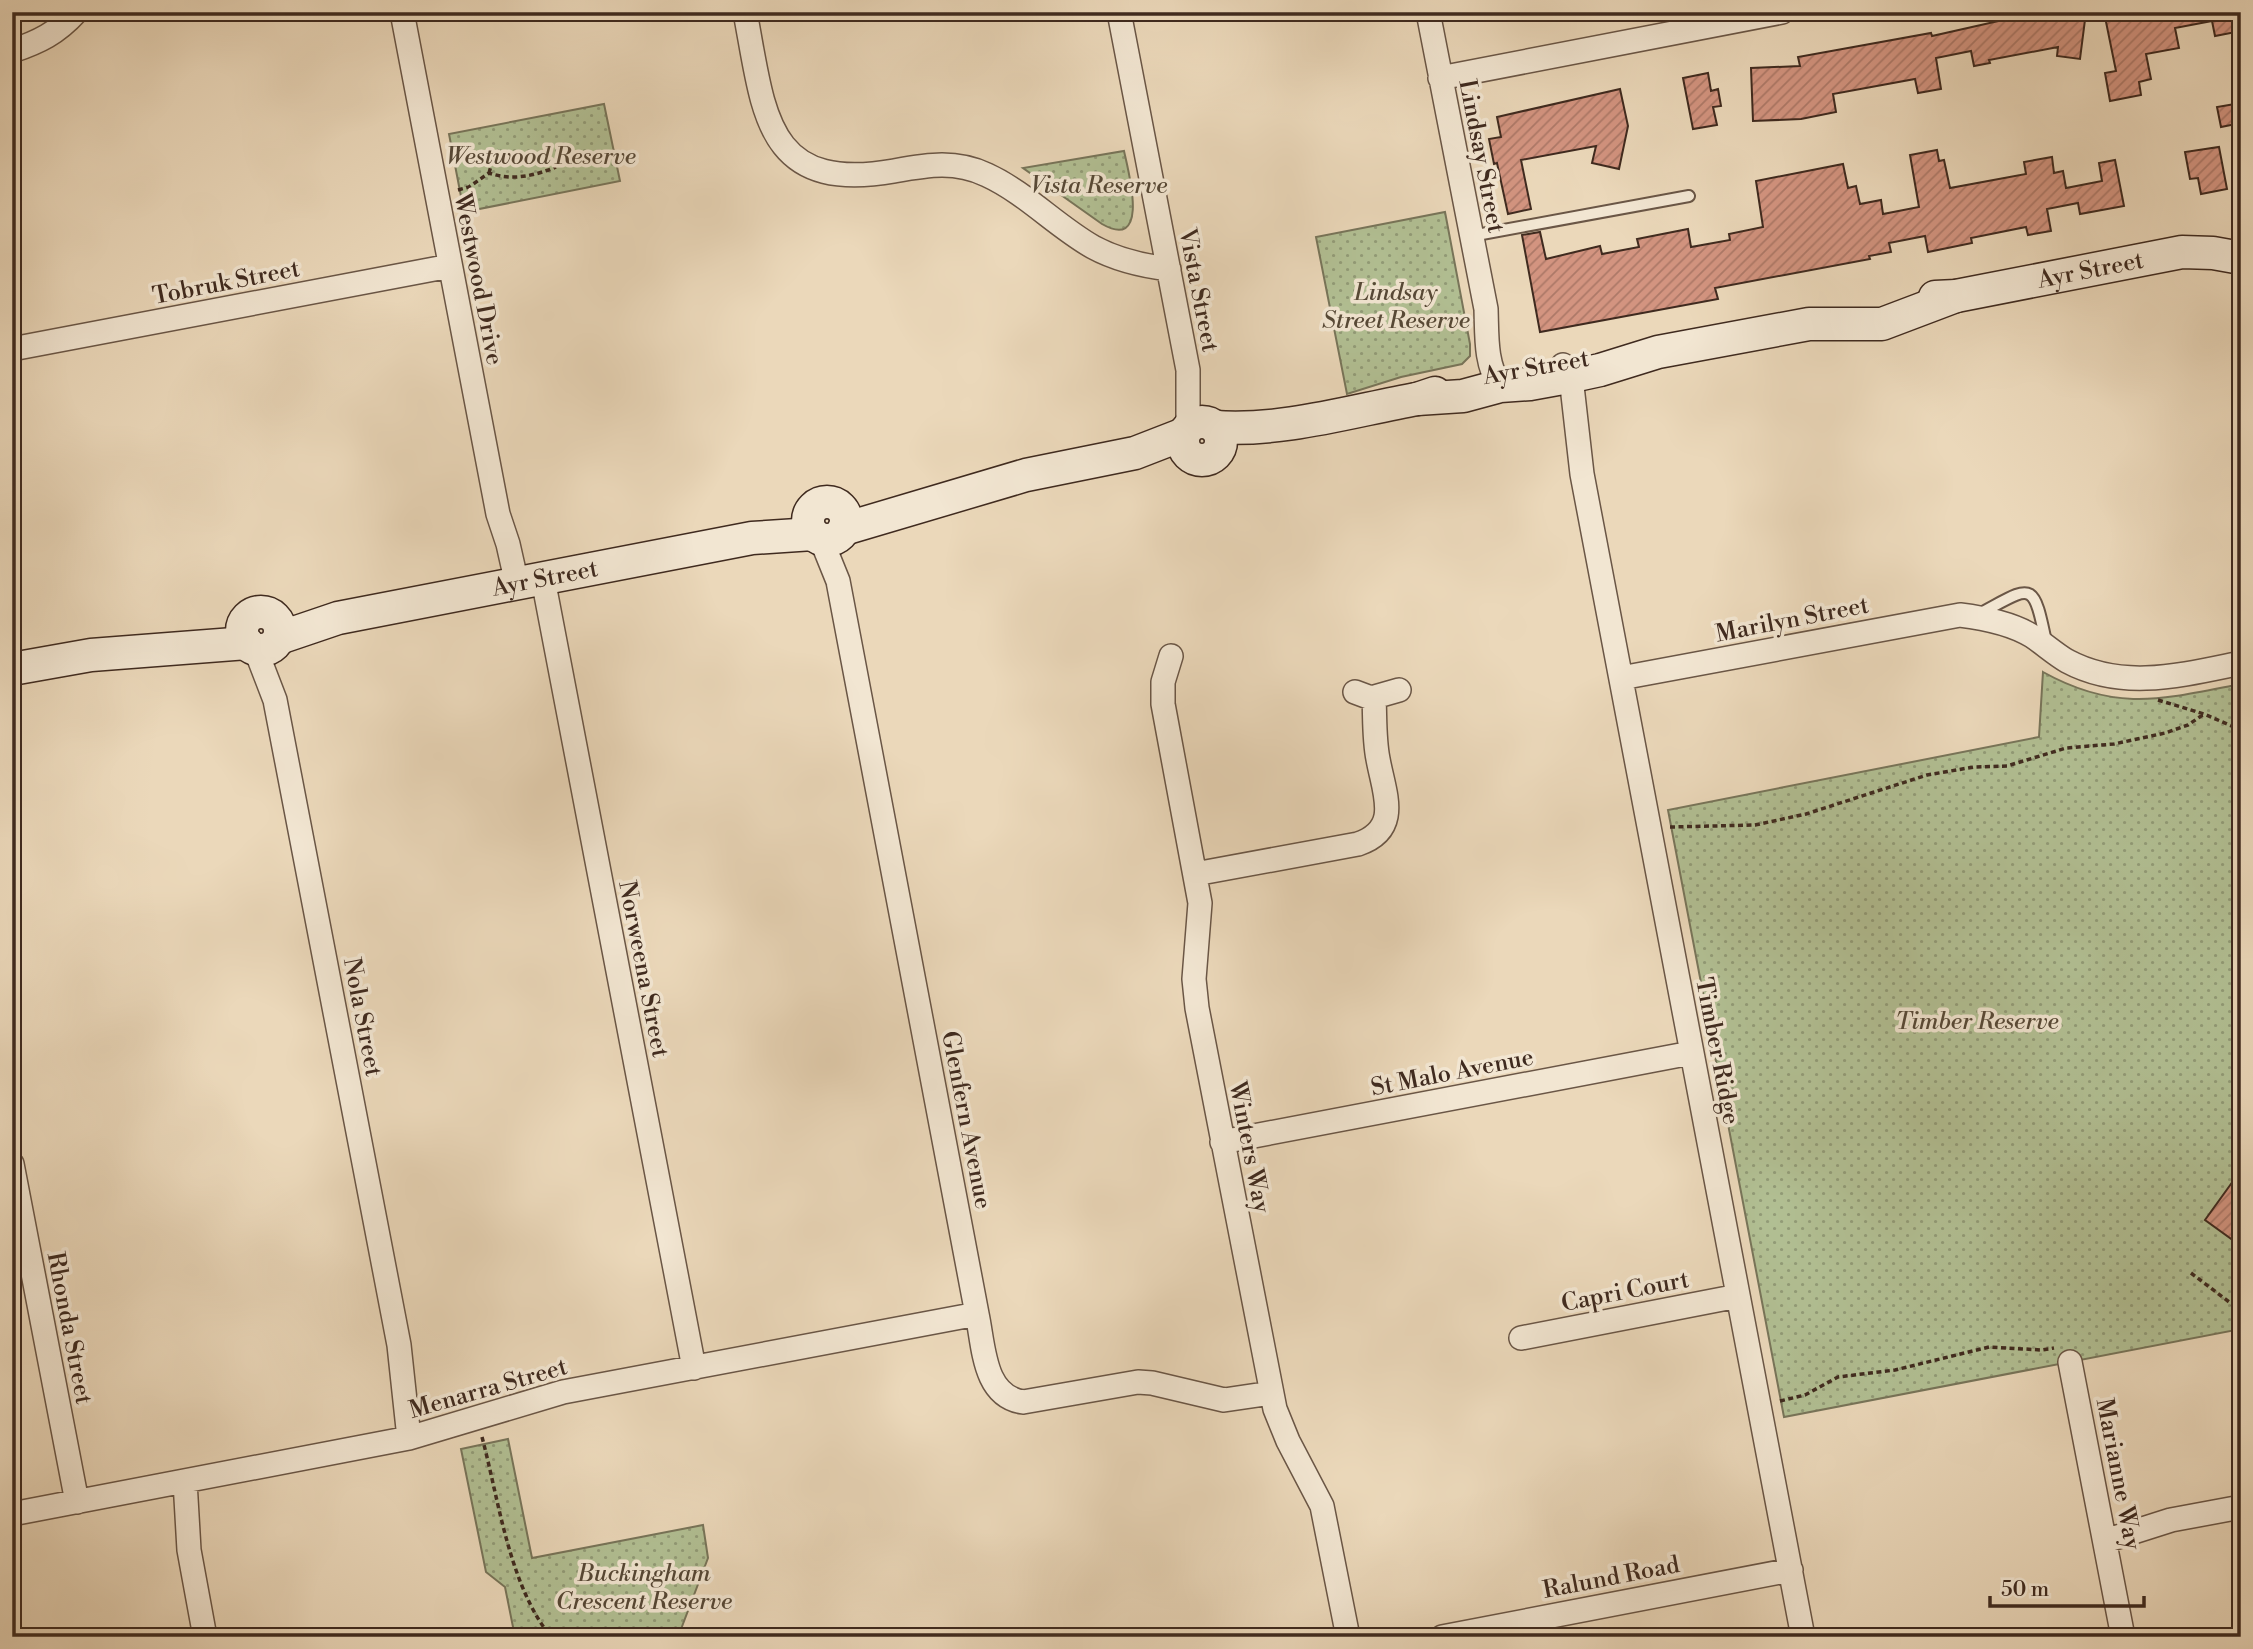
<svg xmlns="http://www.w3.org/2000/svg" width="2253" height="1649" viewBox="0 0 2253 1649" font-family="'Libre Bodoni',serif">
  <defs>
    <pattern id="park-dots" width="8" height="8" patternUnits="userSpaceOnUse" patternTransform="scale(1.75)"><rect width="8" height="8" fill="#b2c094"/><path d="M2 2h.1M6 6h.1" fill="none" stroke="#929c78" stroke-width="1.8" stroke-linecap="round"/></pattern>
    <pattern id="building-hatch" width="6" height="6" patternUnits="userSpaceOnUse" patternTransform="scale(1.75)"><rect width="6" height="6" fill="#d39480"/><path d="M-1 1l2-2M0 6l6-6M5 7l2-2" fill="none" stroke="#ad7968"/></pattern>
  </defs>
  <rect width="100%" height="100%" fill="#ebd8ba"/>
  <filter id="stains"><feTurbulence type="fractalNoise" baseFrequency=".00286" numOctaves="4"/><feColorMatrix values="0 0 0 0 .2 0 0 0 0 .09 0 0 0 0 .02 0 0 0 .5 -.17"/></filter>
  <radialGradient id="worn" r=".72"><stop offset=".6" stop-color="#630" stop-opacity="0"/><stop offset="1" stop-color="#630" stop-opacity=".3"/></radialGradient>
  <path fill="url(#park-dots)" stroke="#78755a" stroke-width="2" d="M 604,104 L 620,181 L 464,212 L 449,134 Z
    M 1124,151 C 1128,170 1151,252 1102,224 L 1023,168 Z
    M 1445,212 L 1470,344 L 1470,356 L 1462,364 L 1401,377 L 1347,394 L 1316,237 Z
    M 2043,672 C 2117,713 2163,699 2241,684 L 2241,1329 L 1784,1417 L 1668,810 L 2039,737 Z
    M 508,1439 L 532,1558 L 703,1525 L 708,1558 L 678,1637 L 515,1637 L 505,1587 L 486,1572 L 461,1449 Z"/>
  <path fill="url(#building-hatch)" stroke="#3f2a1f" stroke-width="2" d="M 2038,12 L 2086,12 L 2080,59 L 2057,56 L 2058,47 L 1989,60 L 1990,63 L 1974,66 L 1971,51 L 1936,58 L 1941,89 L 1918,93 L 1915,79 L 1833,94 L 1836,112 L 1801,119 L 1753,121 L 1751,68 L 1800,66 L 1798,57 L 1931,33 L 1932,36 Z
    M 2104,12 L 2241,12 L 2241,31 L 2215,36 L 2212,21 L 2175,28 L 2179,48 L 2146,54 L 2151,79 L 2139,82 L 2141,95 L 2110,101 L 2105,73 L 2116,71 Z
    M 1708,73 L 1711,91 L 1718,89 L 1721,106 L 1713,107 L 1717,125 L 1693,129 L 1683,78 Z
    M 1620,89 L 1628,126 L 1619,169 L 1592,163 L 1596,146 L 1521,160 L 1531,209 L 1508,214 L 1497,163 L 1494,164 L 1489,139 L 1501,137 L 1497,117 Z
    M 2241,103 L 2241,123 L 2221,127 L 2217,107 Z
    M 2219,147 L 2227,189 L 2201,194 L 2198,178 L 2190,179 L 2185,152 Z
    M 1937,150 L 1939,161 L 1944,160 L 1950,188 L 2026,174 L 2024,162 L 2052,157 L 2054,173 L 2063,171 L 2066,188 L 2102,181 L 2099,163 L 2115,160 L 2124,206 L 2080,214 L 2078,203 L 2047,209 L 2051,231 L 2028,235 L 2026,227 L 1971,238 L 1972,243 L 1928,252 L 1925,236 L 1889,243 L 1891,252 L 1869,256 L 1870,259 L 1715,288 L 1718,299 L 1540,332 L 1522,235 L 1540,232 L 1546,259 L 1600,246 L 1602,254 L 1639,247 L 1637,239 L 1688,229 L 1691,247 L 1730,240 L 1729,234 L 1763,227 L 1756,181 L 1843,164 L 1848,188 L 1856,186 L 1860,204 L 1881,200 L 1883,214 L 1919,207 L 1910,155 Z
    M 2241,1170 L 2241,1246 L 2205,1220 Z"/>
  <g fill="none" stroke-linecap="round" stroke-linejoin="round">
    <defs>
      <path id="lane" d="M 1471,236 L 1689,196
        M 1979,614 C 2032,586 2033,578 2046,642"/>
      <path id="street" d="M 402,12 L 498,514 L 508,544 L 517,584
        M 745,12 C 764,111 764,194 894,171 C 928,165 955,160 987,175 C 1026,193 1056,226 1093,247 C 1115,259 1144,266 1169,269
        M 1119,12 L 1188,370 L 1188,428
        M 1428,12 L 1486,309 C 1487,336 1485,363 1500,386
        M 12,51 C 39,42 57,33 76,12
        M 1440,78 L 1782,12
        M 12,349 L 450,266
        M 1563,365 L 1572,386 L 1582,474 L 1803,1637
        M 821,539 L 838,581 L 977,1314 C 984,1346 983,1396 1023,1402 L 1138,1382 L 1152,1383 L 1224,1400 L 1271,1393
        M 543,579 L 694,1368
        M 255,648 L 275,700 L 399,1345 L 409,1438
        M 1171,656 L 1163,682 L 1163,704 L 1200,903 L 1194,979 L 1197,1008 L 1275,1409 L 1288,1441 L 1322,1506 L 1348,1637
        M 1621,678 L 1960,615 C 1984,618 2011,623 2032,636 C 2044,644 2055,654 2067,661 C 2123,691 2182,675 2241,663
        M 1355,692 L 1371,698 L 1399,690
        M 1195,874 L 1358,844 C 1402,829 1384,793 1378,759 C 1374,739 1375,718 1374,697
        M 1222,1142 L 1691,1053
        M 12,1164 L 77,1502
        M 1521,1338 L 1738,1296
        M 2070,1362 L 2123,1637
        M 185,1481 L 189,1550 L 205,1637
        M 12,1514 L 409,1438 L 563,1392 L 977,1314
        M 2105,1541 L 2171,1520 L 2241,1507
        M 1442,1637 L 1791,1570"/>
      <g id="secondary">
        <path id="s1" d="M 1935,297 L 1956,296 L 2182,252 L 2213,253 L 2241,258"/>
        <path d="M 1417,399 L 1463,396 L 1500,386 L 1530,384 L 1563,378 L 1600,370 L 1658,352 L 1809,324 L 1882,324 L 1956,296"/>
        <circle cx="1202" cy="441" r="19"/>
        <path d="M 1215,427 C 1282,432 1351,411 1417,399 L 1435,393"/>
        <circle cx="827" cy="521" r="19"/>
        <path d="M 844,529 L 1026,475 L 1135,453 L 1184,434"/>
        <circle cx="261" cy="631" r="19"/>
        <path id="s2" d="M 279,638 L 338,618 L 752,538 L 813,534"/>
        <path d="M 12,669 L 91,655 L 247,643"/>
      </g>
    </defs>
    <use href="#lane" stroke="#6a5646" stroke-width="14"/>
    <use href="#street" stroke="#6a5646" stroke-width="26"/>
    <use href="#secondary" stroke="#3f2a1f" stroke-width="35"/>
    <path stroke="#3f2a1f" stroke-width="3.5" stroke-dasharray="5 3.5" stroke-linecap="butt" d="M 489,173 L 494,155 L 499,150
      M 458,190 L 469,187 L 489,173 C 512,181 534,176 556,167
      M 2158,700 L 2204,714 L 2241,730
      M 1670,827 L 1755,825 L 1806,814 L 1927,775 L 1974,767 L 2007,766 L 2066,748 L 2114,744 L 2165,733 L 2188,725 L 2204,714
      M 2191,1273 L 2241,1311
      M 1780,1401 L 1805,1395 L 1838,1377 L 1895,1370 L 1989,1347 L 2042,1350 L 2054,1348
      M 482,1437 C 499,1501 509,1585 551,1637"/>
    <use href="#lane" stroke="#f2e6d2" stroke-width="10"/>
    <use href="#street" stroke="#f2e6d2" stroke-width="23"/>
    <use href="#secondary" stroke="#f2e6d2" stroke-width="32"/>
  </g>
  <g text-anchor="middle" stroke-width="7" stroke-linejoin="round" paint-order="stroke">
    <g font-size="24" font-style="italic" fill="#564836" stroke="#f2e6d2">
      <text x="541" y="164">Westwood Reserve</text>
      <text x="1099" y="193">Vista Reserve</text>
      <text x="1396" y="300">Lindsay<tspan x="1396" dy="28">Street Reserve</tspan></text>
      <text x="1977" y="1029">Timber Reserve</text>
      <text x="644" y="1581">Buckingham<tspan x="644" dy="28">Crescent Reserve</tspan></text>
    </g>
    <g font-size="24" fill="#3f2a1f" stroke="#f2e6d2">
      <text transform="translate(1482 156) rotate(79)" y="8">Lindsay Street</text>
      <text dy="8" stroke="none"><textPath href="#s1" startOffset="158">Ayr Street</textPath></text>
      <text transform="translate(479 279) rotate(79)" y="8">Westwood Drive</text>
      <text transform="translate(226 282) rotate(-11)" y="8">Tobruk Street</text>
      <text transform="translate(1199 290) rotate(79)" y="8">Vista Street</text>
      <text transform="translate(1536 367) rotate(-10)" y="8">Ayr Street</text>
      <text dy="8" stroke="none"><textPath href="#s2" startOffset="273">Ayr Street</textPath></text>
      <text transform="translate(1792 619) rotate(-11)" y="8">Marilyn Street</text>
      <text transform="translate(644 969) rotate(79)" y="8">Norweena Street</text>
      <text transform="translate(363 1017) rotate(79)" y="8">Nola Street</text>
      <text transform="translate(1718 1051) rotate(79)" y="8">Timber Ridge</text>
      <text transform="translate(1452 1072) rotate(-11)" y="8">St Malo Avenue</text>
      <text transform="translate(967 1120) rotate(79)" y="8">Glenfern Avenue</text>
      <text transform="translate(1250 1147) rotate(79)" y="8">Winters Way</text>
      <text transform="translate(1625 1291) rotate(-11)" y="8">Capri Court</text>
      <text transform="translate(70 1328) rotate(79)" y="8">Rhonda Street</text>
      <text transform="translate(488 1388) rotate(-16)" y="8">Menarra Street</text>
      <text transform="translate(2119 1474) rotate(79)" y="8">Marianne Way</text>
      <text transform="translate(1611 1577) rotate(-11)" y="8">Ralund Road</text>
    </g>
  </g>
  <rect width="2253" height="1649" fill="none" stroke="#ebd8ba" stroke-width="42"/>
  <rect x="14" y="14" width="2225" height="1621" fill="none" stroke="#3f2a1f" stroke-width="3.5"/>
  <rect x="21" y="21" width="2211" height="1607" fill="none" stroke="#3f2a1f" stroke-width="2"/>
  <path d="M1990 1596v10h154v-10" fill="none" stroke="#3f2a1f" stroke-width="3.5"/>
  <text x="2001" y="1596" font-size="21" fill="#3f2a1f" stroke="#f2e6d2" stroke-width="5" paint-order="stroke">50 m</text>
  <rect width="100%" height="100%" filter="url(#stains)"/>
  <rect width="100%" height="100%" fill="url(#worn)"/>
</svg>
